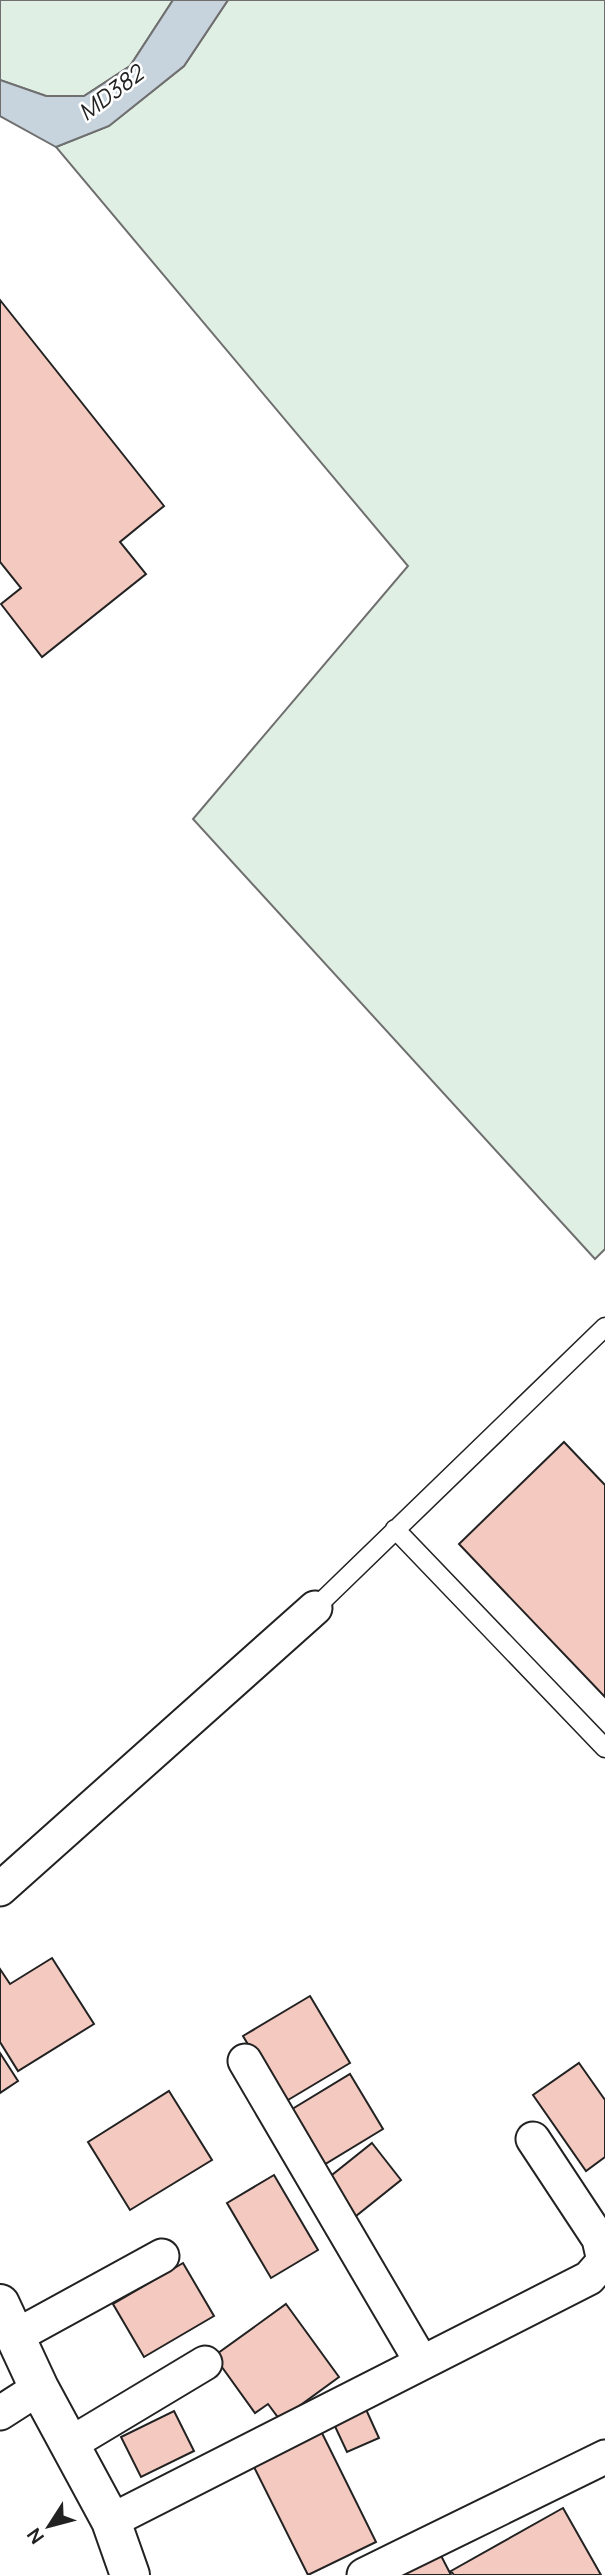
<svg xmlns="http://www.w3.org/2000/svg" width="605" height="2575" viewBox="0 0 605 2575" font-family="Manrope,sans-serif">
  <rect width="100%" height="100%" fill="#fff"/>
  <path fill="#e0efe3" stroke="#6f6f6f" stroke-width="2" d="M 0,0 L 173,0 L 130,66 L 84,96 L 46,96 L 0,80 Z
    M 228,0 L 605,0 L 605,1249 L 595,1259 L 193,819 L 408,566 L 56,147 L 109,126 L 184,66 Z"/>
  <path fill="#c7d3dd" stroke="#6f6f6f" stroke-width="2" d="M 173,0 L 228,0 L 184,66 L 109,126 L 56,147 L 0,116 L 0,80 L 46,96 L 84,96 L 130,66 Z"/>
  <path fill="#f3c9c0" stroke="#222" stroke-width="2" d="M 0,300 L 164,506 L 120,542 L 146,574 L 42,657 L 1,604 L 21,588 L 0,562 Z
    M 564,1442 L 605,1485 L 605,1697 L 459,1544 Z
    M 52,1958 L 94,2024 L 18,2071 L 0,2042 L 0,1969 L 10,1984 Z
    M 310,1996 L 350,2063 L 283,2103 L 243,2036 Z
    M 0,2053 L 18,2081 L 0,2093 Z
    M 579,2063 L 605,2100 L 605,2157 L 586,2171 L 533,2095 Z
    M 350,2074 L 383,2129 L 317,2169 L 284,2114 Z
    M 169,2091 L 212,2160 L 130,2210 L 88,2142 Z
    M 372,2143 L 401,2180 L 351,2220 L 322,2183 Z
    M 274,2175 L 318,2250 L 271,2278 L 227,2203 Z
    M 183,2263 L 214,2316 L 144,2357 L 113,2304 Z
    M 286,2304 L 339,2377 L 280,2420 L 268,2404 L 255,2413 L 214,2356 Z
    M 364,2405 L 379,2438 L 347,2452 L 332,2420 Z
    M 174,2411 L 194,2451 L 141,2477 L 121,2437 Z
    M 317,2423 L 376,2542 L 308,2575 L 249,2457 Z
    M 563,2508 L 601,2575 L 454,2575 L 451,2571 Z
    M 435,2544 L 451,2575 L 394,2575 Z"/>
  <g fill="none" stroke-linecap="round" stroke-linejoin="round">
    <defs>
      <path id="lane" d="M 395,1529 L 605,1748
        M 315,1608 L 605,1327"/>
      <path id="street" d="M 0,1889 L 315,1608
        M 245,2061 L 422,2363
        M 16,2336 L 162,2256
        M 0,2413 L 39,2388
        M 70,2444 L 205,2363
        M 111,2521 L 589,2278 L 604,2261 L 599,2239 L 533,2139
        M 364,2575 L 605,2457"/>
      <path id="secondary" d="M 0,2304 L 39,2388 L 111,2521 L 130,2575"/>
    </defs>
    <use href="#lane" stroke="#222" stroke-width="21"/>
    <use href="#street" stroke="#222" stroke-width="37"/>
    <use href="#secondary" stroke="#222" stroke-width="42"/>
    <use href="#lane" stroke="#fff" stroke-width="18"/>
    <use href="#street" stroke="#fff" stroke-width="33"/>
    <use href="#secondary" stroke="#fff" stroke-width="38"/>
  </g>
  <g text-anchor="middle" stroke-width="5" stroke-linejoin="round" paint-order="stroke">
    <g font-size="23" font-style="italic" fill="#222" stroke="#fff">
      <text transform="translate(111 93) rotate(-37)" y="8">MD382</text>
    </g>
  </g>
  <g transform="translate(49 2526) rotate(234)" stroke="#ffffff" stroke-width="5" paint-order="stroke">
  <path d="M0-5L12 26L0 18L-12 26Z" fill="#222222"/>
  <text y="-10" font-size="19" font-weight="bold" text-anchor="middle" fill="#222222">N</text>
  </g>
</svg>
